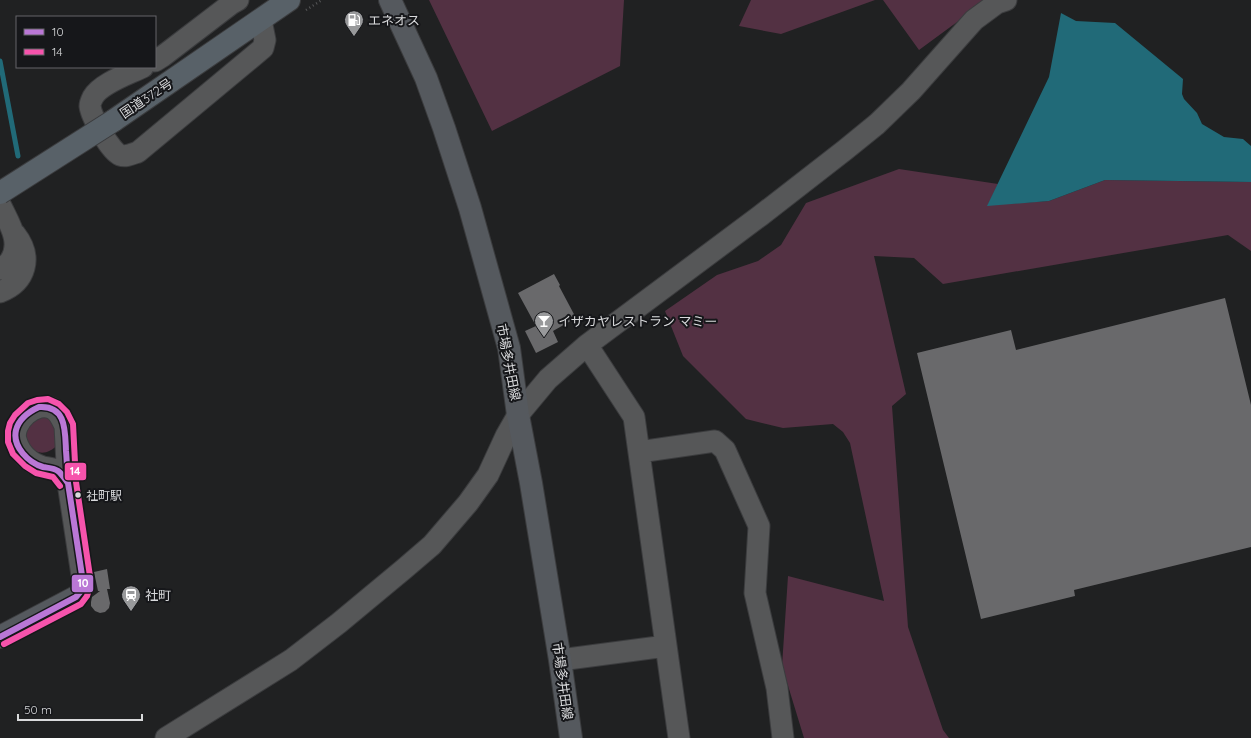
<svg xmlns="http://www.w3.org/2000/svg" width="1251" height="738" viewBox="0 0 1251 738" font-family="Quicksand,'Noto Sans JP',sans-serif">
  <rect width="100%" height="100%" fill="#202122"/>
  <path fill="#533143" d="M 429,0 L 624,0 L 620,66 L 492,131 Z
    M 751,0 L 875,0 L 781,34 L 739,26 Z
    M 883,0 L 987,0 L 919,50 Z
    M 899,169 L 998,184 L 988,205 L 1049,201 L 1105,180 L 1251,182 L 1251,251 L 1228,235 L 943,284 L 914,258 L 874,256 L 906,394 L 892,406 L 908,627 L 943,730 L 949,738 L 804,738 L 782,666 L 788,576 L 884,601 L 850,443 L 843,432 L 833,424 L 783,428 L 746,419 L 683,356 L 665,311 L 717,275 L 758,261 L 781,245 L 806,203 Z
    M 46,417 L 56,422 L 58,444 C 38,468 11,436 33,420 C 36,417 42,417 46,417 Z"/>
  <path fill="#216a78" d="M 1061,13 L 1076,21 L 1115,23 L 1183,79 L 1182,94 L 1184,99 L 1197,113 L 1202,124 L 1224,137 L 1243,139 L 1251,146 L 1251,182 L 1105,180 L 1049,201 L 987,206 L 1049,77 Z"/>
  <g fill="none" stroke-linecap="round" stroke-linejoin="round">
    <path stroke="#216a78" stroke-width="5" d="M 0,61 L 18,156"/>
  </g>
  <path fill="#69696b" d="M 554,274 L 560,285 L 559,286 L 576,318 L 553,331 L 558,342 L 536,353 L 525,331 L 536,326 L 518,293 Z
    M 1225,298 L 1251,405 L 1251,547 L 1074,590 L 1075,596 L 981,619 L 917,353 L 1011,330 L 1016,350 Z
    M 107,569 L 110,589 L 107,589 L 110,603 L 109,608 L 105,612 L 100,613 L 95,611 L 91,606 L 91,602 L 92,597 L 100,591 L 98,591 L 94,572 Z"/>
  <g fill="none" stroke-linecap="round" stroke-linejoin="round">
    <defs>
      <path id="minor" d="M 155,61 L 163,56 L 231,4 L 238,0
        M 143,67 C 129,74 101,83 93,97 C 92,99 90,103 90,106 C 91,116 110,151 120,155 C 126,157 132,154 138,152 L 263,48 L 265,40 L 261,20
        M 0,204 C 8,222 23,242 10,261 C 8,264 3,267 0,269
        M 0,292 C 26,282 33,257 15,234
        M 587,345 L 634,417 L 679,738
        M 639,452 L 715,441 L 725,450 L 759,526 L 755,593 L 777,688 L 783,738
        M 68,483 C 65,479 62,474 58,471 C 54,468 48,468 43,467 C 30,463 20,454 16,440 C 11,423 36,399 53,409 C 59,412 62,420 65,426 L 68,483 L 83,582 L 80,593 L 76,597
        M 560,660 L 666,646
        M 166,738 L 291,660 L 339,623 L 404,569 L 432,545 L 468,503 L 488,475 L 506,436 L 518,415 L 548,379 L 587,345 L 760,216 L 845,150 L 877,124 L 911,91 L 974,20 L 997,3 L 1006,0"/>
      <path id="major" d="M 390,0 L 426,78 L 444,128 L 470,208 L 509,348 L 518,415 L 531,483 L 560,660 L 571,738
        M 0,637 L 76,597"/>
      <path id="highway" d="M 113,121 L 289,0"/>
    </defs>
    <use href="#minor" stroke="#3b3c3e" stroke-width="23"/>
    <use href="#major" stroke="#3b3c3e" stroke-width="24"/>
    <use href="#highway" stroke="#3b3c3e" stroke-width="24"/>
    <path stroke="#565758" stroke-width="2.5" stroke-dasharray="1 3" stroke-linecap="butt" d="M 306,10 L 322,0"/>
    <use href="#minor" stroke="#565758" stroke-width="21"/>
    <use href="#major" stroke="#55595e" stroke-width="22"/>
    <use href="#highway" stroke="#586168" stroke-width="22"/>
    <defs>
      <path id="highway-bridge" d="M 0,193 L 113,121"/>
    </defs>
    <use href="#highway-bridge" stroke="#3b3c3e" stroke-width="24" stroke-linecap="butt"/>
    <use href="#highway-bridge" stroke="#586168" stroke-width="22"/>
    <defs>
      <path id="bus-1" d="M 39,407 C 67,405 65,432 66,451 C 67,462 67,472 68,483 C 65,479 62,474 58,471 C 54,468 48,468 43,467 C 29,463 12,447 16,430 C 19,419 28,412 39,407 Z
        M 0,637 L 76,597 L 81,591 L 83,582 L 68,483"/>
      <path id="bus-2" d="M 4,644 L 81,604 L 87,596 L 91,583 L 76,482 L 73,424 L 67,412 L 59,404 L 48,399 L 37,400 L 28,403 L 15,415 L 10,423 L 8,431 L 8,442 L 13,454 L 25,466 L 36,473 L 53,477 L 60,486"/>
    </defs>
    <use href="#bus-1" stroke="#16171a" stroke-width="9"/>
    <use href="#bus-2" stroke="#16171a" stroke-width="9"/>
    <use href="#bus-1" stroke="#ba77d6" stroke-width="6"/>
    <use href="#bus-2" stroke="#f653ac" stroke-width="6"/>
  </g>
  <defs>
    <symbol id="fuel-pin" viewBox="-11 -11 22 30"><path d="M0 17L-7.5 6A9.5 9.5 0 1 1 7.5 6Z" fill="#98999b" stroke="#16171a"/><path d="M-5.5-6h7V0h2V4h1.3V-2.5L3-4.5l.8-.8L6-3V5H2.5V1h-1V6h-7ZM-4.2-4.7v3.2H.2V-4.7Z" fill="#fff"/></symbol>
    <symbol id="bar-pin" viewBox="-11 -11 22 30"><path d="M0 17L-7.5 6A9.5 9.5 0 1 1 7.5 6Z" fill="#98999b" stroke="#16171a"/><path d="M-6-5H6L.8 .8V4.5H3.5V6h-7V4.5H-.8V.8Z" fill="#fff"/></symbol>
    <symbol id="station-pin" viewBox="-11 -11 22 30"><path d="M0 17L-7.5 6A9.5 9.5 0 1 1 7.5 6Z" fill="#98999b" stroke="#16171a"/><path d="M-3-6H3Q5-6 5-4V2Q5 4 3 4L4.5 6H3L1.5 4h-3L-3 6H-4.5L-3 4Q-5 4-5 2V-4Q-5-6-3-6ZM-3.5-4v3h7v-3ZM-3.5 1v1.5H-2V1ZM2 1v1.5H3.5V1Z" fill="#fff"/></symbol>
  </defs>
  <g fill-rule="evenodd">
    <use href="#fuel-pin" x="343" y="9" width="22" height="30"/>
    <use href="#bar-pin" x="533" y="310" width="22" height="30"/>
    <use href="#station-pin" x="120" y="584" width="22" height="30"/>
  </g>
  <circle fill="#d9dadc" stroke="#16171a" stroke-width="1.5" cx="78" cy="495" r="3.5"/>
  <g text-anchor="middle" stroke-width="4" stroke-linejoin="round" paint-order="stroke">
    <g font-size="12" fill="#d9dadc" stroke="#16171a" text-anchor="start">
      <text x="86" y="500">社町駅</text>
    </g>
    <g font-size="13" fill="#d9dadc" stroke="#16171a" text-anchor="start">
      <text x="368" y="25">エネオス</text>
      <text x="558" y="326">イザカヤレストラン マミー</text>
      <text x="145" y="600">社町</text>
    </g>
    <g font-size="13" fill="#d9dadc" stroke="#16171a">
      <text transform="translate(146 98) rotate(-34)" y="5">国道372号</text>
      <text transform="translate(509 362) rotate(79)" y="5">市場多井田線</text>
      <text transform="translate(563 681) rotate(82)" y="5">市場多井田線</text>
    </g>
  </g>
  <g stroke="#16171a" stroke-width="1.5">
    <rect x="64" y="462" width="23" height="19" rx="4" fill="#f653ac"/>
    <rect x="71" y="574" width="23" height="19" rx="4" fill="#ba77d6"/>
  </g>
  <g font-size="11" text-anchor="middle" font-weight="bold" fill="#fff">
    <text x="75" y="475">14</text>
    <text x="83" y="587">10</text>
  </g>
  <rect x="16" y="16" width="140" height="52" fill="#16171a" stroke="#646568"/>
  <rect x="24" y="29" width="20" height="6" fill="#ba77d6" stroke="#646568"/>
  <text x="52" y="36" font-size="12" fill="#d9dadc">10</text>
  <rect x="24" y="49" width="20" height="6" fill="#f653ac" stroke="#646568"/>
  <text x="52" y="56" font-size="12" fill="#d9dadc">14</text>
  <path d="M18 714v6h124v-6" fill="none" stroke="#d9dadc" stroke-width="2"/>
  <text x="24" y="714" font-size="12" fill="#d9dadc" stroke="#16171a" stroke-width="3" paint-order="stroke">50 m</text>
</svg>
